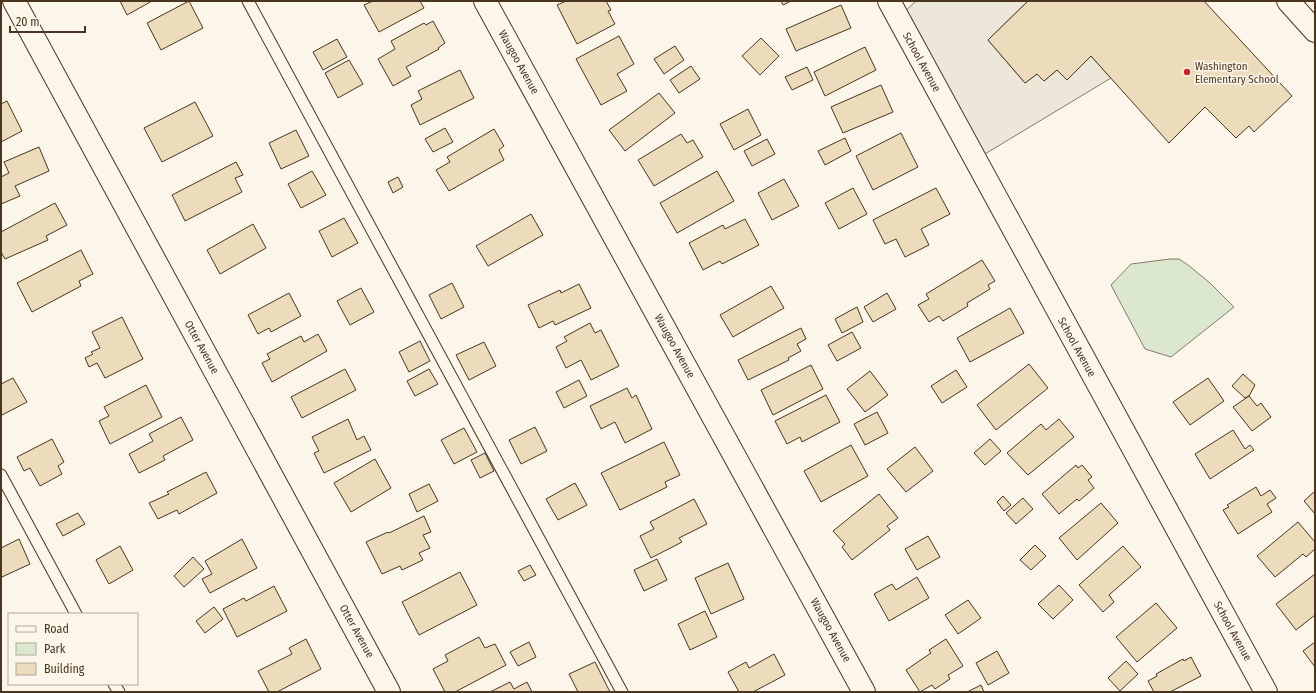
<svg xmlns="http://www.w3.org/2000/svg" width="1316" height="693" viewBox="0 0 1316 693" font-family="'Fira Sans Condensed',sans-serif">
  <rect width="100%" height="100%" fill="#fbf6e9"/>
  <path fill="#dce7d0" stroke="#887966" d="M 1170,259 L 1179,259 L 1188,265 L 1210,283 L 1234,307 L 1171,357 L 1145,349 L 1111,285 L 1131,264 Z"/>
  <path fill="#ede7d9" stroke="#887966" d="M 916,1 L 1028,1 L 988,40 L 1025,83 L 1037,74 L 1044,81 L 1057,70 L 1067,80 L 1091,56 L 1111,78 L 975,160 L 898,18 Z"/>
  <path fill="#ecdcbc" stroke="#4a3520" d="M 120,1 L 152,1 L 127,15 Z
    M 189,1 L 203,28 L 161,50 L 147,23 Z
    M 373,1 L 420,1 L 424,8 L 379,32 L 364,5 Z
    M 566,1 L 606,1 L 611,10 L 608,11 L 615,24 L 577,44 L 557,5 Z
    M 781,1 L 791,1 L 783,5 Z
    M 1028,1 L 1204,1 L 1292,96 L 1254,132 L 1249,126 L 1236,138 L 1205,107 L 1169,143 L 1091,56 L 1067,80 L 1057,70 L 1044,81 L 1037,74 L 1025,83 L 988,40 Z
    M 841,5 L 851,28 L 796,51 L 786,29 Z
    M 433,21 L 445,43 L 438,48 L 439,49 L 406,67 L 411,76 L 393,86 L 378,59 L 395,49 L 391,41 L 424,23 L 426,25 Z
    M 619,36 L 634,64 L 617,74 L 627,91 L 601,105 L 576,59 Z
    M 761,38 L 779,56 L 760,75 L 742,56 Z
    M 337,39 L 347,57 L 323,70 L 313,52 Z
    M 675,46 L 684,60 L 664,74 L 654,59 Z
    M 865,47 L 876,70 L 825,96 L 814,72 Z
    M 349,60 L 363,84 L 338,98 L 325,73 Z
    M 691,66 L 700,79 L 679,93 L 670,80 Z
    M 807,67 L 813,80 L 792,90 L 785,77 Z
    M 460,70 L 474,98 L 420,125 L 411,105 L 422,99 L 418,91 Z
    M 881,85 L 893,112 L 843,133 L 831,107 Z
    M 659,93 L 675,113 L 625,151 L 609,130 Z
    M 7,101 L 22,131 L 1,142 L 1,104 Z
    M 195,102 L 213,136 L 162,162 L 144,128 Z
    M 748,109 L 761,135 L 734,150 L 720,124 Z
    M 445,128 L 453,142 L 433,152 L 425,139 Z
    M 494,129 L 504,146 L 499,150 L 504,160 L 449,191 L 436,170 L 450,162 L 447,157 Z
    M 296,130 L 309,156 L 281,169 L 269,143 Z
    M 901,133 L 918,167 L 873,190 L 856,156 Z
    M 681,134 L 687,143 L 693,140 L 703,157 L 654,186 L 638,160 Z
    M 845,138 L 851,151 L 825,165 L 818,151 Z
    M 767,139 L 775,154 L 752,166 L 744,151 Z
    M 39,147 L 49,171 L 15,186 L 20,196 L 1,204 L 1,177 L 9,173 L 4,162 Z
    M 236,162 L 243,175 L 235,178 L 242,192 L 185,221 L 172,195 Z
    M 312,171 L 326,195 L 301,208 L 288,184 Z
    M 717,171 L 734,201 L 677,233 L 660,203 Z
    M 398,177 L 403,187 L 393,193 L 388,182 Z
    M 784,179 L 799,206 L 772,220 L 758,193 Z
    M 853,188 L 867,214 L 839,229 L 825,203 Z
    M 936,188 L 950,214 L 921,229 L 929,245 L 905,257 L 896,239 L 885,244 L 873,220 Z
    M 55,203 L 67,225 L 46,236 L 48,240 L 5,259 L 1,252 L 1,232 Z
    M 531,214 L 543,235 L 488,266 L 476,246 Z
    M 344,218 L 358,243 L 332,257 L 319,231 Z
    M 745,219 L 759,245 L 722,264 L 720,261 L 703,270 L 689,243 L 723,225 L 725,229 Z
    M 253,224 L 266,248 L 220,274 L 207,250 Z
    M 81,250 L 93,274 L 79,281 L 81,286 L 32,312 L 17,283 Z
    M 982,260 L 995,281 L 988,285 L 990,289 L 967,303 L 968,306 L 943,321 L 939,316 L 929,322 L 918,305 L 929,299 L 926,294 Z
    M 452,283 L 464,307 L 441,319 L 429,295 Z
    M 579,284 L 591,308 L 555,325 L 553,321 L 539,328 L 528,305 L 560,290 L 561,293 Z
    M 771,286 L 784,308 L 733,337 L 720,315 Z
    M 361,288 L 374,312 L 350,325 L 337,301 Z
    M 289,293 L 301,316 L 271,332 L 269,328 L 258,334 L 248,315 Z
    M 887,293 L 896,309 L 873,322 L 864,307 Z
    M 857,307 L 863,322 L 842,333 L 835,319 Z
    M 1010,308 L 1024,333 L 970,362 L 957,338 Z
    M 122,317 L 143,359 L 105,378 L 97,363 L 89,367 L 85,358 L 93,354 L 91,352 L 100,348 L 92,332 Z
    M 590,323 L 595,333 L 601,330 L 619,366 L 591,380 L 581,360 L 566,368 L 556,347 L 567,341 L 564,337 Z
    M 801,328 L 806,339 L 797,344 L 801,351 L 788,358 L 789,360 L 748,380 L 738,360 Z
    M 852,332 L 861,348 L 837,361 L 828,345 Z
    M 318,334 L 327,351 L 272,382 L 262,363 L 270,359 L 267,354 L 301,336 L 304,342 Z
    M 420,341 L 430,361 L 409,372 L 399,352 Z
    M 484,342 L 496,366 L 469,380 L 456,355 Z
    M 1029,364 L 1048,388 L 996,430 L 977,405 Z
    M 811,365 L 823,389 L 773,415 L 761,390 Z
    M 345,369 L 356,390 L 302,418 L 291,397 Z
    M 429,369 L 438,384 L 415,396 L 407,381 Z
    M 956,370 L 967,387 L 942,403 L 931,386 Z
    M 870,371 L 888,395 L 865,412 L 847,389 Z
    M 1243,374 L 1255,385 L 1249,396 L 1245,398 L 1232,386 Z
    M 13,378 L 27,402 L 2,415 L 1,413 L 1,384 Z
    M 1208,378 L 1224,401 L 1190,425 L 1173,402 Z
    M 579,380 L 587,396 L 564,408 L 556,392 Z
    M 146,385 L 162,417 L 110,444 L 99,421 L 109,416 L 104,407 Z
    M 627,388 L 632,398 L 636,395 L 652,429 L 625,443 L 615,422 L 601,429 L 590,406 Z
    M 826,395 L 840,422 L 802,442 L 800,437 L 787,444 L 775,421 Z
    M 1249,396 L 1257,406 L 1261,403 L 1271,417 L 1252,431 L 1233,407 Z
    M 877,412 L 888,433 L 865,445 L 854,424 Z
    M 181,417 L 193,440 L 163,456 L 165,460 L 139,473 L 129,454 L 153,441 L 149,434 Z
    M 348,419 L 357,440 L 364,436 L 371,450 L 324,473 L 314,453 L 319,451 L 312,437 Z
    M 1059,419 L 1074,437 L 1028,475 L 1007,453 L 1041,424 L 1046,430 Z
    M 535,427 L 547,451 L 521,464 L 509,440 Z
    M 464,428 L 477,452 L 454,464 L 441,440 Z
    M 1233,430 L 1245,449 L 1250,445 L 1254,450 L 1210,479 L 1195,454 Z
    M 52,439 L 64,462 L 58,466 L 62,474 L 40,486 L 30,468 L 24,471 L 17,457 Z
    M 990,439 L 1001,451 L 985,465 L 974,453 Z
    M 664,442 L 680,475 L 665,482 L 667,487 L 620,510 L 601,473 Z
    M 851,445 L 868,476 L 821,502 L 804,471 Z
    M 915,447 L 933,471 L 906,492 L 887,469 Z
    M 485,453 L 494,471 L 480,478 L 471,460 Z
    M 375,459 L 391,488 L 351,512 L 334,483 Z
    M 1076,465 L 1078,468 L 1082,465 L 1092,477 L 1088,480 L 1094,488 L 1079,501 L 1077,499 L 1059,514 L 1042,494 Z
    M 206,472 L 217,493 L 179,514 L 177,510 L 158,519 L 149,503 L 169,494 L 167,492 Z
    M 575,483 L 587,505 L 558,520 L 546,499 Z
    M 429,484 L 438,501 L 417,512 L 409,494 Z
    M 1256,487 L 1261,496 L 1270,490 L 1276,498 L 1267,504 L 1272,512 L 1238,534 L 1223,510 L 1229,507 L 1227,505 Z
    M 1315,491 L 1315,514 L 1304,501 Z
    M 879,494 L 898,518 L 887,526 L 890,530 L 852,560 L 842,547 L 845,544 L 833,531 Z
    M 1003,496 L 1011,505 L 1004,511 L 997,502 Z
    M 1023,498 L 1033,509 L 1016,524 L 1006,513 Z
    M 694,499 L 707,524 L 679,538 L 682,542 L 651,558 L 640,536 L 654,529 L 650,522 Z
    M 1101,503 L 1118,523 L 1077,560 L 1059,538 Z
    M 78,513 L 85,524 L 63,536 L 56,524 Z
    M 424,516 L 431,532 L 423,535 L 430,548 L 419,553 L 423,560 L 402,570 L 400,566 L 382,574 L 366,542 L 388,532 L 389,533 Z
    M 1298,522 L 1315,542 L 1315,549 L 1306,557 L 1303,554 L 1275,577 L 1257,556 Z
    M 928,536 L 940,557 L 917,570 L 905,549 Z
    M 19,539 L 30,564 L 2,577 L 1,574 L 1,548 Z
    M 242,539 L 257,568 L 210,593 L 202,579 L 212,574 L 205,561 Z
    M 1035,545 L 1046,556 L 1031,570 L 1020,560 Z
    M 120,546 L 133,570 L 109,584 L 96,560 Z
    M 1123,546 L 1141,567 L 1109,595 L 1114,602 L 1103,612 L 1079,585 Z
    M 193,557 L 204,569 L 184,587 L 174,576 Z
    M 657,559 L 667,580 L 644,591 L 634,570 Z
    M 728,563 L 744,599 L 711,614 L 695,578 Z
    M 530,565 L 536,575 L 524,581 L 518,571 Z
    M 460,572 L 477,605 L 419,635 L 402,602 Z
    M 1315,574 L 1315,615 L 1296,630 L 1276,604 Z
    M 917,577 L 929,598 L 889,621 L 874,594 L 892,584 L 896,590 Z
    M 1059,585 L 1073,600 L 1053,619 L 1038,604 Z
    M 274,586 L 287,611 L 237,637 L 223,609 L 244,598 L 246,601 Z
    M 968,600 L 981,618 L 958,634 L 945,615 Z
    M 1156,603 L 1177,628 L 1137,662 L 1116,637 Z
    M 214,607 L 223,619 L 205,633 L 196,621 Z
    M 705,611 L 717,637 L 690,650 L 678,624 Z
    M 479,637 L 485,648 L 495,644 L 506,665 L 455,692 L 445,692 L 433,669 L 448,661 L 445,655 Z
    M 306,639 L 321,669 L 277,692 L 269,692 L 258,671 L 292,654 L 289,648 Z
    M 946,639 L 963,666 L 948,675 L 950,679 L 935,689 L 932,685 L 920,692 L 906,670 L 931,653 L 929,650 Z
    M 529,642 L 536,657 L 518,666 L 510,652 Z
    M 1315,642 L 1315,667 L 1303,651 Z
    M 997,651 L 1009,673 L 988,685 L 976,663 Z
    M 774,654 L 785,675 L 753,692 L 739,692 L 728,672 L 746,662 L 749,668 Z
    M 1191,657 L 1201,676 L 1170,692 L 1154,692 L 1148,681 L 1157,676 L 1156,674 L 1183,659 L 1184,661 Z
    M 1126,661 L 1138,674 L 1120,691 L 1108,678 Z
    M 595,662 L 610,692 L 578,692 L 569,674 Z
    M 510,682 L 514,689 L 527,682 L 532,692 L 490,692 Z
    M 981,685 L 984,692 L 967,692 Z"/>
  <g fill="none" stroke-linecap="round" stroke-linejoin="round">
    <defs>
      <path id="service" d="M 248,1 L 622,692
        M 1,475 L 76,614
        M 114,684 L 119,692"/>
      <path id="minor" d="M 14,1 L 389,692
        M 485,1 L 864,692
        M 889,1 L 1266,692
        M 1288,1 L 1315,31"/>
    </defs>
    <use href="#service" stroke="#4a3520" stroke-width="13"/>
    <use href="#minor" stroke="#4a3520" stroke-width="24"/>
    <use href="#service" stroke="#fbf6e9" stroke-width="11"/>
    <use href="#minor" stroke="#fbf6e9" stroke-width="22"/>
  </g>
  <circle fill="#c62828" stroke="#fbf6e9" stroke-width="1.5" cx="1187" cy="72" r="4"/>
  <g text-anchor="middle" stroke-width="3" stroke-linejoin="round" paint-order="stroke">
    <g font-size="11" fill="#4a3520" stroke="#fbf6e9">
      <text transform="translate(519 62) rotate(61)" y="4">Waugoo Avenue</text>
      <text transform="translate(922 62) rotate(61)" y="4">School Avenue</text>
      <text transform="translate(675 346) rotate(61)" y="4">Waugoo Avenue</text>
      <text transform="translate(202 347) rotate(61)" y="4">Otter Avenue</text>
      <text transform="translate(1077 347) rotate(61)" y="4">School Avenue</text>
      <text transform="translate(831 630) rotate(61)" y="4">Waugoo Avenue</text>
      <text transform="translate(357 631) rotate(61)" y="4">Otter Avenue</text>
      <text transform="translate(1233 631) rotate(61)" y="4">School Avenue</text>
    </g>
    <g font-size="11" fill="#4a3520" stroke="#fbf6e9" text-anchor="start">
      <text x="1195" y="70">Washington<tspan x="1195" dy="13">Elementary School</tspan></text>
    </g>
  </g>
  <rect width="1316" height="693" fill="none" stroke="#4a3520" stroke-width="4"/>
  <rect x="8" y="613" width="130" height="72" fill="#fbf6e9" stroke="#b4a999"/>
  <rect x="16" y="626" width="20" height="6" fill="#fbf6e9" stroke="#b4a999"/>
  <text x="44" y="633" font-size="12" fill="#4a3520">Road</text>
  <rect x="16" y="643" width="20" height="12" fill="#dce7d0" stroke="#b4a999"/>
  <text x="44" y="653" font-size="12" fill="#4a3520">Park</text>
  <rect x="16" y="663" width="20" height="12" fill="#ecdcbc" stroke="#b4a999"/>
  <text x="44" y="673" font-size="12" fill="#4a3520">Building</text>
  <path d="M10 26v6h75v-6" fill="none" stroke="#4a3520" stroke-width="2"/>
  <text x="16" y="26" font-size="12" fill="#4a3520" stroke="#fbf6e9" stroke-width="3" paint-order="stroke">20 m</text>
</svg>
